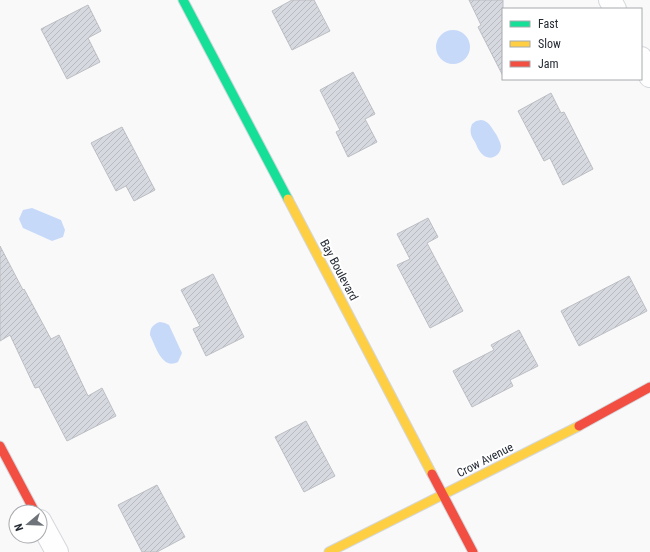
<svg xmlns="http://www.w3.org/2000/svg" width="650" height="552" viewBox="0 0 650 552" font-family="'Roboto Condensed',sans-serif">
  <defs>
    <pattern id="building-hatch" width="6" height="6" patternUnits="userSpaceOnUse"><rect width="6" height="6" fill="#d6d9df"/><path d="M-1 1l2-2M0 6l6-6M5 7l2-2" fill="none" stroke="#b8bac0"/></pattern>
  </defs>
  <rect width="100%" height="100%" fill="#f9f9f9"/>
  <path fill="#c7d9f8" d="M436 47a17 17 0 1 1 34 0a17 17 0 1 1-34 0Z
    M 481,120 C 489,121 491,127 496,134 C 498,138 500,141 501,146 C 501,157 488,162 481,153 C 478,150 477,146 475,142 C 471,136 469,132 472,124 L 476,121 Z
    M 32,208 L 61,220 L 65,230 L 63,237 L 52,241 L 23,228 L 19,219 L 23,210 Z
    M 160,322 L 165,323 L 169,325 L 182,353 L 178,362 C 162,370 156,347 150,335 C 150,328 153,324 160,322 Z"/>
  <path fill="url(#building-hatch)" stroke="#bbbec3" d="M 292,0 L 314,0 L 330,31 L 292,50 L 272,11 Z
    M 469,0 L 503,0 L 503,76 L 478,27 L 481,25 Z
    M 88,5 L 101,31 L 88,38 L 100,62 L 67,79 L 41,29 Z
    M 353,72 L 375,114 L 365,119 L 377,142 L 348,157 L 336,132 L 340,130 L 320,90 Z
    M 551,93 L 561,113 L 564,112 L 593,169 L 563,185 L 550,158 L 544,161 L 518,111 Z
    M 122,127 L 155,190 L 134,201 L 126,186 L 116,191 L 91,143 Z
    M 428,218 L 438,237 L 427,243 L 463,311 L 430,328 L 397,265 L 410,259 L 397,234 Z
    M 0,246 L 23,290 L 24,289 L 51,339 L 59,335 L 88,396 L 102,388 L 116,416 L 67,441 L 39,387 L 35,388 L 10,335 L 0,341 Z
    M 213,274 L 244,337 L 206,356 L 193,329 L 200,326 L 181,290 Z
    M 629,276 L 647,311 L 579,346 L 561,311 Z
    M 519,330 L 538,366 L 510,380 L 513,386 L 472,407 L 453,371 L 494,350 L 491,345 Z
    M 306,421 L 335,476 L 304,492 L 275,437 Z
    M 157,485 L 185,537 L 157,552 L 142,552 L 118,505 Z"/>
  <g fill="none" stroke-linecap="round" stroke-linejoin="round">
    <defs>
      <path id="street" d="M 610,0 L 615,9
        M 641,58 L 650,76
        M 40,521 L 57,552"/>
      <path id="fast" d="M 183,0 L 288,199"/>
      <path id="slow" d="M 288,199 L 432,474
        M 329,552 L 579,426"/>
      <path id="jam" d="M 579,426 L 650,387
        M 0,446 L 35,512
        M 432,474 L 473,552"/>
    </defs>
    <use href="#street" stroke="#d4d7dc" stroke-width="24"/>
    <use href="#fast" stroke="#d4d7dc" stroke-width="11"/>
    <use href="#slow" stroke="#d4d7dc" stroke-width="11"/>
    <use href="#jam" stroke="#d4d7dc" stroke-width="11"/>
    <use href="#street" stroke="#fefefe" stroke-width="22"/>
    <use href="#fast" stroke="#16e098" stroke-width="9"/>
    <use href="#slow" stroke="#ffcf43" stroke-width="9"/>
    <use href="#jam" stroke="#f24e42" stroke-width="9"/>
  </g>
  <g text-anchor="middle" stroke-width="4" stroke-linejoin="round" paint-order="stroke">
    <g font-size="12" fill="#252b35" stroke="#fff">
      <text transform="translate(339 270) rotate(62)" y="4">Bay Boulevard</text>
      <text transform="translate(485 460) rotate(-27)" y="4">Crow Avenue</text>
    </g>
  </g>
  <rect x="502" y="8" width="140" height="72" fill="#ffffff" stroke="#a8aaae"/>
  <rect x="510" y="21" width="20" height="6" fill="#16e098" stroke="#a8aaae"/>
  <text x="538" y="28" font-size="12" fill="#252b35">Fast</text>
  <rect x="510" y="41" width="20" height="6" fill="#ffcf43" stroke="#a8aaae"/>
  <text x="538" y="48" font-size="12" fill="#252b35">Slow</text>
  <rect x="510" y="61" width="20" height="6" fill="#f24e42" stroke="#a8aaae"/>
  <text x="538" y="68" font-size="12" fill="#252b35">Jam</text>
  <g transform="translate(28 524) rotate(251)"><circle r="19" fill="#ffffff" stroke="#a8aaae"/>
  <path d="M0-3L7 15L0 10L-7 15Z" fill="#6f737a"/>
  <text y="-6" font-size="11" font-weight="bold" text-anchor="middle" fill="#252b35">N</text>
  </g>
</svg>
